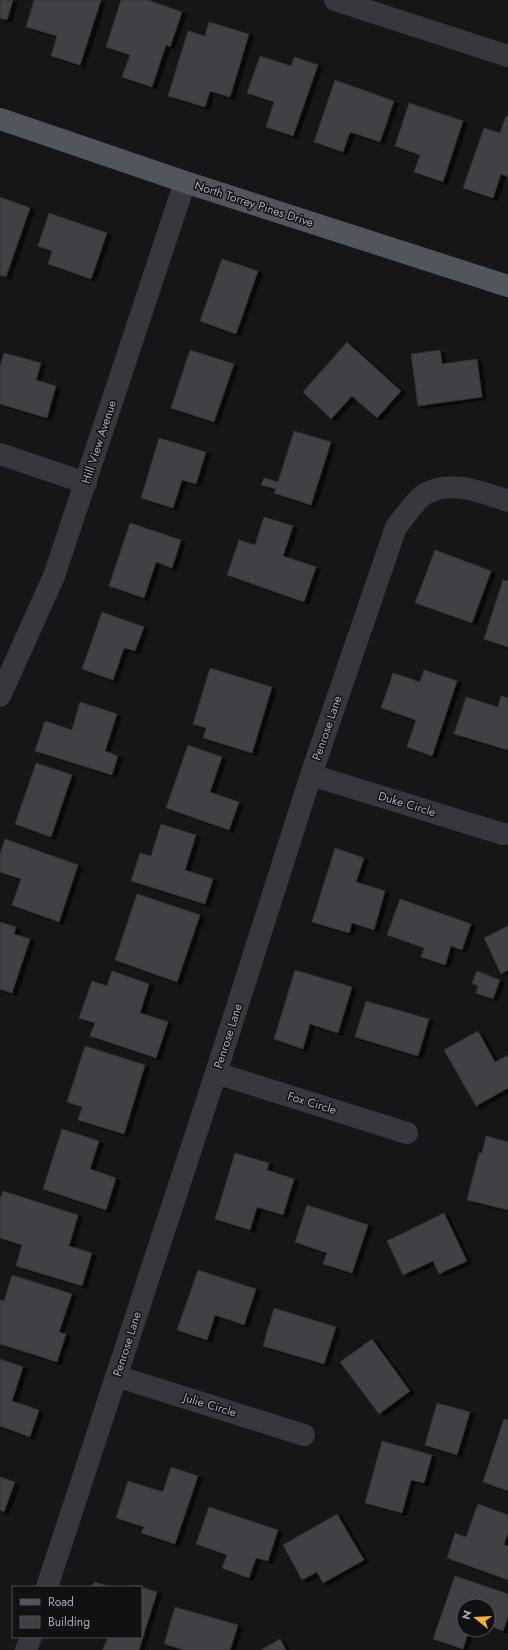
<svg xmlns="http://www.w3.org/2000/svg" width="508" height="1650" viewBox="0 0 508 1650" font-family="Jost,sans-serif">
  <defs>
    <filter id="shadow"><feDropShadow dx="4.5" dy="2.5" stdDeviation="0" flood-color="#0009"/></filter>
  </defs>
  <rect width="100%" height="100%" fill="#161618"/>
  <path fill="#404145" stroke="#303034" filter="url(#shadow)" d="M 0,0 L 13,0 L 7,20 L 0,18 Z
    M 34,0 L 101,0 L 80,65 L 51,56 L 57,36 L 26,27 Z
    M 121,0 L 148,0 L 182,12 L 170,47 L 166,45 L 152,87 L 122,77 L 130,55 L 106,47 Z
    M 209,22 L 249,34 L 230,97 L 210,91 L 205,107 L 168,96 L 188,31 L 205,36 Z
    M 260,56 L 291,66 L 294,57 L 318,65 L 293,136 L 266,127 L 274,102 L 247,93 Z
    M 335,80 L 394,101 L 380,142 L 350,132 L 343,152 L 314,142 Z
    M 409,103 L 463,121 L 443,182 L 414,172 L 420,155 L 395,146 Z
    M 506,116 L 508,116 L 508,177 L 501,174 L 493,198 L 463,188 L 484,128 L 500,133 Z
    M 0,197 L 30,208 L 6,277 L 0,275 Z
    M 49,213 L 107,233 L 91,279 L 48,264 L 52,251 L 38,246 Z
    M 222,259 L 258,271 L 236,334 L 200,321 Z
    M 347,342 L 401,391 L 377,418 L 352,396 L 331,419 L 303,392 Z
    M 190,350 L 234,364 L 214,422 L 171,408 Z
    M 440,350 L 442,364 L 477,359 L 482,397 L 418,406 L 411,354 Z
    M 4,353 L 41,363 L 36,380 L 56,386 L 47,418 L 0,404 L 0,367 Z
    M 294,431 L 331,442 L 311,505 L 274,493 L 276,489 L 261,485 L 264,478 L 278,482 Z
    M 159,438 L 206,452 L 196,484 L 182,480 L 173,508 L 141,498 Z
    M 264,517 L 293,526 L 283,556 L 316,567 L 304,602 L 227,575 L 239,540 L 255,545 Z
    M 130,523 L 181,540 L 172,568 L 156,562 L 144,598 L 109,586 Z
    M 435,550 L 491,571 L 472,623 L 415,603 Z
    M 503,580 L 508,581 L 508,647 L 484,639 Z
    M 102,612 L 144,627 L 135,651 L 124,648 L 113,680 L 82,669 Z
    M 210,668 L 272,687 L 252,753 L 203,738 L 206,728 L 193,724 Z
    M 424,670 L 457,681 L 432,756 L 407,747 L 416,720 L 381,708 L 393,673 L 420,682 Z
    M 501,696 L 508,698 L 508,750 L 454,734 L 466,697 L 498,707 Z
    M 80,702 L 117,714 L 105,751 L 118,756 L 112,775 L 35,751 L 45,721 L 72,730 Z
    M 188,745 L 222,757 L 210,792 L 239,802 L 229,830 L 166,808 Z
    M 36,763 L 72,775 L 51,837 L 15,824 Z
    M 161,824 L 196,835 L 185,870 L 213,879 L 205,904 L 131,881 L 140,853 L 151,856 Z
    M 5,839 L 78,865 L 59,922 L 12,905 L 21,879 L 0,872 L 0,854 Z
    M 335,848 L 364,858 L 356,882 L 385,891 L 374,930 L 352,923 L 349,933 L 312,922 Z
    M 137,894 L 200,915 L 177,982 L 115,960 Z
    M 400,899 L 471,924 L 462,950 L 451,946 L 445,965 L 421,957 L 424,948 L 387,935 Z
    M 0,922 L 16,927 L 14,934 L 30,939 L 12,993 L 0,989 Z
    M 508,926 L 508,970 L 501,974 L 484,938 Z
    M 295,970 L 352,987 L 338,1033 L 310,1024 L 303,1049 L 274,1039 Z
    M 112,971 L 149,984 L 140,1013 L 168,1022 L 156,1058 L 90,1036 L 95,1023 L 79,1018 L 92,981 L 107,986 Z
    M 477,971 L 500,980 L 493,999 L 476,993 L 478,986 L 472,983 Z
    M 366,1001 L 429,1019 L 418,1056 L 355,1037 Z
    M 478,1031 L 495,1062 L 508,1055 L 508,1088 L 476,1106 L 444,1050 Z
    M 85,1046 L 145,1065 L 124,1134 L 78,1120 L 82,1107 L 67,1102 Z
    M 62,1129 L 99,1141 L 90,1169 L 116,1178 L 106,1210 L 43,1189 Z
    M 486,1136 L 508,1142 L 508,1210 L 467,1200 L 479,1153 L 482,1153 Z
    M 235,1153 L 269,1163 L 267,1170 L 294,1179 L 283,1215 L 257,1207 L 250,1230 L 215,1219 Z
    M 3,1191 L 78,1215 L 69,1246 L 92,1253 L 82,1286 L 16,1266 L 22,1245 L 0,1238 L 0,1200 Z
    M 307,1205 L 368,1225 L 352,1273 L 323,1264 L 327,1253 L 295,1242 Z
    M 444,1213 L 467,1261 L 439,1274 L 433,1261 L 403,1275 L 387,1241 Z
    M 198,1270 L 256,1289 L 244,1325 L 215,1315 L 207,1340 L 177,1330 Z
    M 12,1275 L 72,1294 L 59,1332 L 66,1334 L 57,1362 L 0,1344 L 0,1300 L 4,1301 Z
    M 274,1308 L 336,1327 L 324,1364 L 263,1346 Z
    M 372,1339 L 410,1391 L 379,1414 L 340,1362 Z
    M 0,1359 L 23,1367 L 12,1401 L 39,1410 L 30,1437 L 0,1426 Z
    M 437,1403 L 470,1412 L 457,1455 L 425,1445 Z
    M 504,1419 L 508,1420 L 508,1491 L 483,1482 Z
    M 382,1441 L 432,1455 L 424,1483 L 411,1480 L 402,1513 L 365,1503 Z
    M 171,1467 L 198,1476 L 175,1544 L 141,1533 L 144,1527 L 116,1518 L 128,1481 L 163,1492 Z
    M 0,1477 L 15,1482 L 4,1512 L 0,1510 Z
    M 478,1504 L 508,1515 L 508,1532 L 504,1545 L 508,1546 L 508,1580 L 447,1558 L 455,1533 L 466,1537 Z
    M 209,1507 L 278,1530 L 268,1561 L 256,1558 L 249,1578 L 222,1568 L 227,1555 L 196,1544 Z
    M 337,1514 L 364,1560 L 323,1583 L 317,1572 L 302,1580 L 283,1545 Z
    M 455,1576 L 508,1594 L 508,1617 L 503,1631 L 488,1625 L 488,1606 L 464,1606 L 464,1630 L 469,1630 L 463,1649 L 433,1639 Z
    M 94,1582 L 111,1587 L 92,1587 Z
    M 135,1585 L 157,1592 L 139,1650 L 103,1650 L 108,1637 L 141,1637 L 141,1587 L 135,1587 Z
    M 175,1607 L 238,1625 L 230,1650 L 184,1650 L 164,1644 Z
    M 280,1639 L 286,1650 L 261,1650 Z"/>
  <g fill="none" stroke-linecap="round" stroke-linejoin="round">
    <path stroke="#37383d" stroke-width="22" d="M 335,0 L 508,56
      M 0,454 L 86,483
      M 0,696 L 54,576 L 185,182
      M 311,775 L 503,834
      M 216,1073 L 407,1133
      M 116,1376 L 304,1435
      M 47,1587 L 216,1073 L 311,775 L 396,527 C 403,519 417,498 425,494 C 451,479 481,492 508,501
      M 26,1650 L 31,1637"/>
    <path stroke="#53555c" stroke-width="22" d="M 0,119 L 185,182 L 508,286"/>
  </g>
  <g text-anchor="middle" stroke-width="3" stroke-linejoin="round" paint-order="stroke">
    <g font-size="12" fill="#a8adb8" stroke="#111113">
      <text transform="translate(254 204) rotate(18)" y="4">North Torrey Pines Drive</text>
      <text transform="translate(99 442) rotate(-72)" y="4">Hill View Avenue</text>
      <text transform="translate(327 728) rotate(-71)" y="4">Penrose Lane</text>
      <text transform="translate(407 804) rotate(17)" y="4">Duke Circle</text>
      <text transform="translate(228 1036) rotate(-72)" y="4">Penrose Lane</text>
      <text transform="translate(312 1103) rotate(17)" y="4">Fox Circle</text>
      <text transform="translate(127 1344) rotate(-72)" y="4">Penrose Lane</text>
      <text transform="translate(210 1405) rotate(17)" y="4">Julie Circle</text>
    </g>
  </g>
  <rect x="12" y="1586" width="130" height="52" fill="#111113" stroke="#4d4f55"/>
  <rect x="20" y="1599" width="20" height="6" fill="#53555c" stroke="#4d4f55"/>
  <text x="48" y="1606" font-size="12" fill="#a8adb8">Road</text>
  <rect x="20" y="1616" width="20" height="12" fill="#404145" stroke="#4d4f55"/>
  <text x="48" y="1626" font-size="12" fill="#a8adb8">Building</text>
  <g transform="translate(476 1618) rotate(288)"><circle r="19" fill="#111113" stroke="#4d4f55"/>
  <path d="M0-3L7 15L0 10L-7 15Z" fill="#f2b134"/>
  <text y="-6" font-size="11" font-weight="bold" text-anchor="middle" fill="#a8adb8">N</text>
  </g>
</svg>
